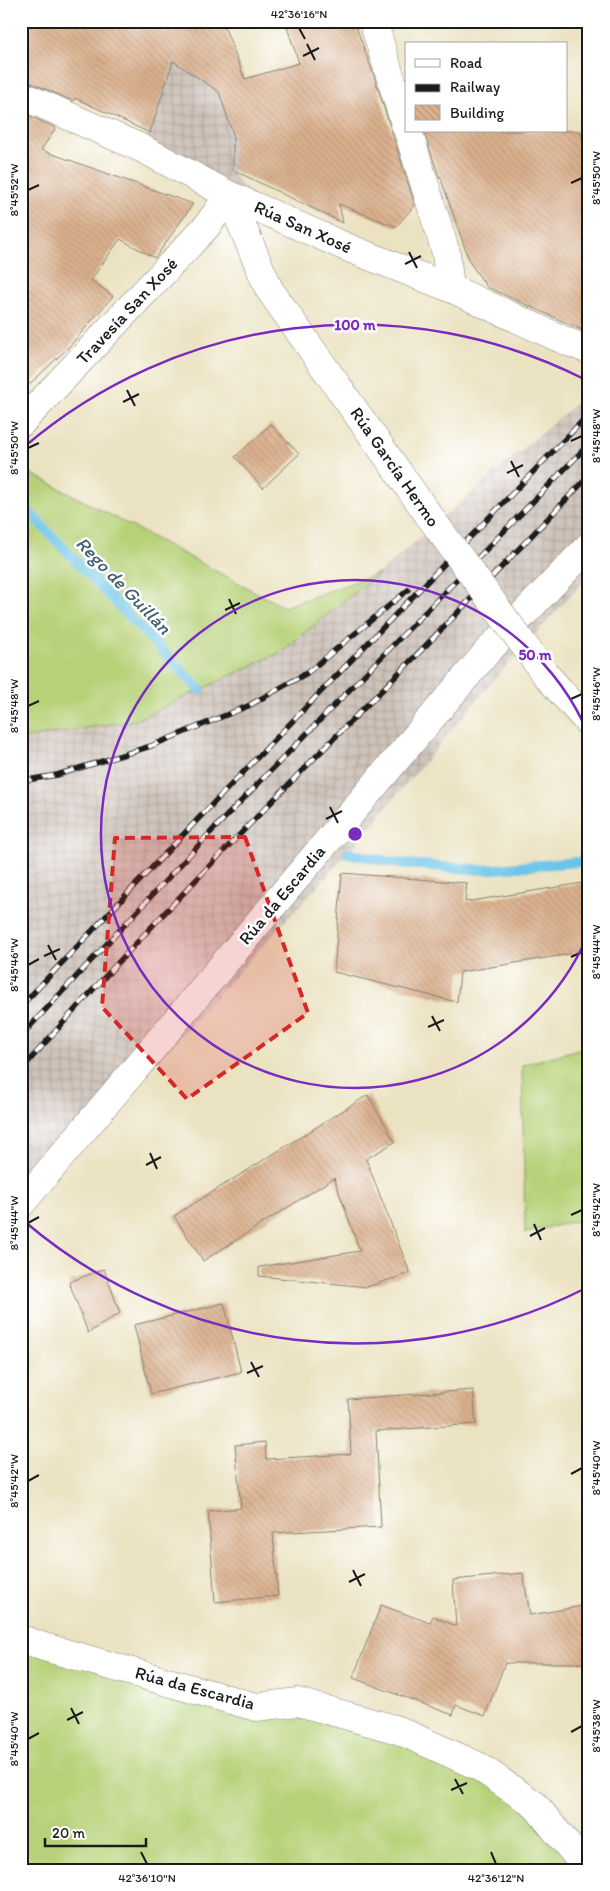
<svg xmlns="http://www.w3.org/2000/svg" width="610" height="1891" viewBox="0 0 610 1891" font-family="Itim,sans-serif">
  <defs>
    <pattern id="industrial-grid" width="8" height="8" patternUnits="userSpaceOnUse" patternTransform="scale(1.25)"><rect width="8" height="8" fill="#cec2b9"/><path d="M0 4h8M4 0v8" fill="none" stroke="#b0a69e"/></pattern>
    <pattern id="building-back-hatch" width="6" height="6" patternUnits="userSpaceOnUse" patternTransform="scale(1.25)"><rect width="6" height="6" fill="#dab08d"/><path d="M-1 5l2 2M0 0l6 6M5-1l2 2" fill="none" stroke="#ba9779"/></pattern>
  </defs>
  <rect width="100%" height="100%" fill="#fff"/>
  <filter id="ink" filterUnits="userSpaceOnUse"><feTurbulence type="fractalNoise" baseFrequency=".02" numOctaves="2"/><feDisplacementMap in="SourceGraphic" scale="10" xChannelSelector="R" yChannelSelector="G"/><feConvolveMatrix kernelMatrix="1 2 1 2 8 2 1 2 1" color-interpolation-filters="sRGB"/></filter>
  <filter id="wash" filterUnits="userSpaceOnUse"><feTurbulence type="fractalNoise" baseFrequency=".0096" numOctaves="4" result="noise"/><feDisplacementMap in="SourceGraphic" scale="20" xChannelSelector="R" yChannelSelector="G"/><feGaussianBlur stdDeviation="1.12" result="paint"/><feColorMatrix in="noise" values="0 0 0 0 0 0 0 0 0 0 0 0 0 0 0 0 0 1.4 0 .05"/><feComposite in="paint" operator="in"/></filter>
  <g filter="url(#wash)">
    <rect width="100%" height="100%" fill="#ebe2c1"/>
    <path fill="url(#industrial-grid)" d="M 194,21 L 233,134 L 234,177 L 271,214 L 143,149 L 173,61 Z
      M 589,392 L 589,576 L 505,667 L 348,853 L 21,1209 L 21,739 L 136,720 L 281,652 L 379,573 Z"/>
    <path fill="#b6d177" stroke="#69764a" d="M 21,468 L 284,607 L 379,573 L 281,652 L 136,720 L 21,739 Z
      M 589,1046 L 589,1218 L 525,1233 L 522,1065 Z
      M 21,1633 L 256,1707 L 298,1702 L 478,1766 L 588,1870 L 21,1870 Z"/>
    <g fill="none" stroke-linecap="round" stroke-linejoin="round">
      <path stroke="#6bc4e8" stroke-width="10" d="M 21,508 L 27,510 L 200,690
        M 348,853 L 396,863 L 483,870 L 589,861"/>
    </g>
    <g id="blocks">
      <path fill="url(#building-back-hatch)" d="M 21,21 L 222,21 L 245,79 L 299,63 L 285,21 L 354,21 L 372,70 L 415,205 L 396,227 L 339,204 L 343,223 L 233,170 L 233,134 L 219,92 L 173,61 L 150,133 L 75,98 L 73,101 L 27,81 L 21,80 Z
        M 21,112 L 56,128 L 41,150 L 193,204 L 155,258 L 120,239 L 91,280 L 113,296 L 68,348 L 21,392 Z
        M 424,131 L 580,131 L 589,155 L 589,333 L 487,287 L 470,263 L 440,176 L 439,177 Z
        M 271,424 L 299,454 L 263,488 L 235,457 Z
        M 342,873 L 467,883 L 465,902 L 589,882 L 589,951 L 460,972 L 457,1002 L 334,972 Z
        M 368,1095 L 395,1142 L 366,1159 L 410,1273 L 367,1287 L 259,1276 L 259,1267 L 360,1251 L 334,1178 L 203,1261 L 174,1216 Z
        M 104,1269 L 120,1313 L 88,1333 L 69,1282 Z
        M 224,1303 L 241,1372 L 151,1394 L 134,1325 Z
        M 473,1390 L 476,1424 L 376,1431 L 381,1527 L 273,1533 L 278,1596 L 215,1602 L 208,1511 L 241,1508 L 235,1445 L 265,1442 L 266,1459 L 351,1454 L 348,1399 Z
        M 523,1573 L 530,1615 L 589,1605 L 589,1663 L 505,1663 L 485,1716 L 456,1705 L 453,1715 L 353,1678 L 381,1605 L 430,1623 L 433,1616 L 456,1626 L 453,1580 Z"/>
    </g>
  </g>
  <g filter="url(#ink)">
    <use href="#blocks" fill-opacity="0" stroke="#847f6e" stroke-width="1"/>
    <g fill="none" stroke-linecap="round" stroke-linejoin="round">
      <defs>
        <path id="minor" d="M 373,21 L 406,127
          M 21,95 L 143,149 L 229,195 L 346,247 L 450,288 L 568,342 L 589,350
          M 408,131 L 446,253 L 450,288
          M 229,195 L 269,289 L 430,517
          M 21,423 L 207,226 L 229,195
          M 546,675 L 589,723
          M 21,1204 L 487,652 L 589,546
          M 21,1639 L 44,1647 L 256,1707 L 298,1702 L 398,1730 L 478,1766 L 535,1805 L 588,1870"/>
      </defs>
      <use href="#minor" stroke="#847f6e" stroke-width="29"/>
      <use href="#minor" stroke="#fff" stroke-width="28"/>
      <defs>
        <path id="rail" d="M 21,781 L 57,775 L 151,746 L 248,706 L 307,673 L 408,590
          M 21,1006 L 199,818 L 589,414
          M 21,1036 L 210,833 L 589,444
          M 21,1070 C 130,946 246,827 362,710 C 439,634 513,554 589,476"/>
      </defs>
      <use href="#rail" stroke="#1c1c1c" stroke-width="5.5"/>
      <use href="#rail" stroke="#fff" stroke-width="4" stroke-dasharray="11" stroke-linecap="butt"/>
      <defs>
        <path id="minor-bridge" d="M 430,517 L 546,675"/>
      </defs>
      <use href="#minor-bridge" stroke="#847f6e" stroke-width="29" stroke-linecap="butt"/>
      <use href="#minor-bridge" stroke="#fff" stroke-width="28"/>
    </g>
  </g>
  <path fill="#d62828" fill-opacity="0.2" stroke="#d62828" stroke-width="4" stroke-dasharray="10 6" stroke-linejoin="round" d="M 245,837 L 308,1013 L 187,1099 L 102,1007 L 115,838 Z"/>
  <path fill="none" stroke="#1c1c1c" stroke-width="2" d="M 299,28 L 305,39M 307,44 L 315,60M 303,56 L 319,48M 571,183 L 582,178M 28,190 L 39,185M 409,252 L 417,268M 405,264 L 421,256M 127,390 L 135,406M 123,402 L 139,394M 571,441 L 582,436M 28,448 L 39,443M 511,461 L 519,477M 507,473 L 523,465M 229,599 L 236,614M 225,610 L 240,603M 571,699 L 582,694M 28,706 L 39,701M 330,807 L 338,823M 326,819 L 342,811M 48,945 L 56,960M 44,956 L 60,949M 571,957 L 582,952M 28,965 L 39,959M 432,1016 L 440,1031M 428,1027 L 444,1020M 150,1153 L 157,1169M 146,1165 L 161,1157M 571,1215 L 582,1210M 28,1223 L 39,1217M 534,1224 L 541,1240M 530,1236 L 545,1228M 251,1362 L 259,1377M 247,1373 L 263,1366M 571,1474 L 582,1468M 28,1481 L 39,1475M 353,1570 L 361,1586M 349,1582 L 365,1574M 71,1708 L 79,1724M 67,1720 L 83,1712M 571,1732 L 582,1726M 28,1739 L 39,1733M 455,1779 L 463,1794M 451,1790 L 467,1783M 141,1852 L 147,1864M 491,1852 L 496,1864"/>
  <g fill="none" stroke="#7b2cbf" stroke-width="2.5">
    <path d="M588 935A254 254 0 1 1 588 733"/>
    <path d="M586 1288A509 509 0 0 1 24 1221M24 447A509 509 0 0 1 586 380"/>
  </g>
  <g text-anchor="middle" stroke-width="5" stroke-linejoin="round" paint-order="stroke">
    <g font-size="18" fill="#1c1c1c" stroke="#fff">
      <text transform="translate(303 227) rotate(24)" y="6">Rúa San Xosé</text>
      <text transform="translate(127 311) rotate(-47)" y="6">Travesía San Xosé</text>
      <text transform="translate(395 467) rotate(55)" y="6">Rúa García Hermo</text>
      <text transform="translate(282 895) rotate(-50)" y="6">Rúa da Escardia</text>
      <text transform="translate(195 1688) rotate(15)" y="6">Rúa da Escardia</text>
    </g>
    <g font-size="19" font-style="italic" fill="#3c5f6e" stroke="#fff">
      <text transform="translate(124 585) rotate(46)" y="7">Rego de Guillán</text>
    </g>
  </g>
  <circle cx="355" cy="834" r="8" fill="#7b2cbf" stroke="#fff" stroke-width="2.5"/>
  <g font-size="15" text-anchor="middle" font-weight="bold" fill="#7b2cbf" stroke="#fff" stroke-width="5" stroke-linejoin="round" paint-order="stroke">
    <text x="355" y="330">100 m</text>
    <text x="535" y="660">50 m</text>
  </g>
  <rect width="610" height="1891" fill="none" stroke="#fff" stroke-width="55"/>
  <rect x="405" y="42" width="162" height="90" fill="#ffffff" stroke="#a4a4a4"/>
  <rect x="415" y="59" width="25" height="8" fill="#ffffff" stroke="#a4a4a4"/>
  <text x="450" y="68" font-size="15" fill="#1c1c1c">Road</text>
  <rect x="415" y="84" width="25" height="8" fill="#1c1c1c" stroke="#a4a4a4"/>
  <text x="450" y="92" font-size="15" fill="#1c1c1c">Railway</text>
  <rect x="415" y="105" width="25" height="15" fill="url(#building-back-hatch)" stroke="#a4a4a4"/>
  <text x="450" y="118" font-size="15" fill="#1c1c1c">Building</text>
  <path d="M45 1838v8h101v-8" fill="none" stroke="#1c1c1c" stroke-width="2.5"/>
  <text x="52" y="1838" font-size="15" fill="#1c1c1c" stroke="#ffffff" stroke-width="4" paint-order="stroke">20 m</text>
  <rect x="28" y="28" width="554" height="1836" fill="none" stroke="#1c1c1c" stroke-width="2"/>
  <g font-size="12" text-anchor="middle" fill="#1c1c1c">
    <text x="299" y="18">42°36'16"N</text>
    <text transform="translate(596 178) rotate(-90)" y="4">8°45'50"W</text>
    <text transform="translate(14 190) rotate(-90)" y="4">8°45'52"W</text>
    <text transform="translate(596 436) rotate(-90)" y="4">8°45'48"W</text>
    <text transform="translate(14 448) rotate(-90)" y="4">8°45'50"W</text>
    <text transform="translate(596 694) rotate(-90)" y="4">8°45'46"W</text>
    <text transform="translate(14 706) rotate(-90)" y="4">8°45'48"W</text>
    <text transform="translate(596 952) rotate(-90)" y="4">8°45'44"W</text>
    <text transform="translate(14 965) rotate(-90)" y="4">8°45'46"W</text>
    <text transform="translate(596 1210) rotate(-90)" y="4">8°45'42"W</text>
    <text transform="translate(14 1223) rotate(-90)" y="4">8°45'44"W</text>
    <text transform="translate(596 1468) rotate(-90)" y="4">8°45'40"W</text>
    <text transform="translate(14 1481) rotate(-90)" y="4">8°45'42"W</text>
    <text transform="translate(596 1726) rotate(-90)" y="4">8°45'38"W</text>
    <text transform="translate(14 1739) rotate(-90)" y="4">8°45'40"W</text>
    <text x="147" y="1882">42°36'10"N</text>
    <text x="496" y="1882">42°36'12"N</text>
  </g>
</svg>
